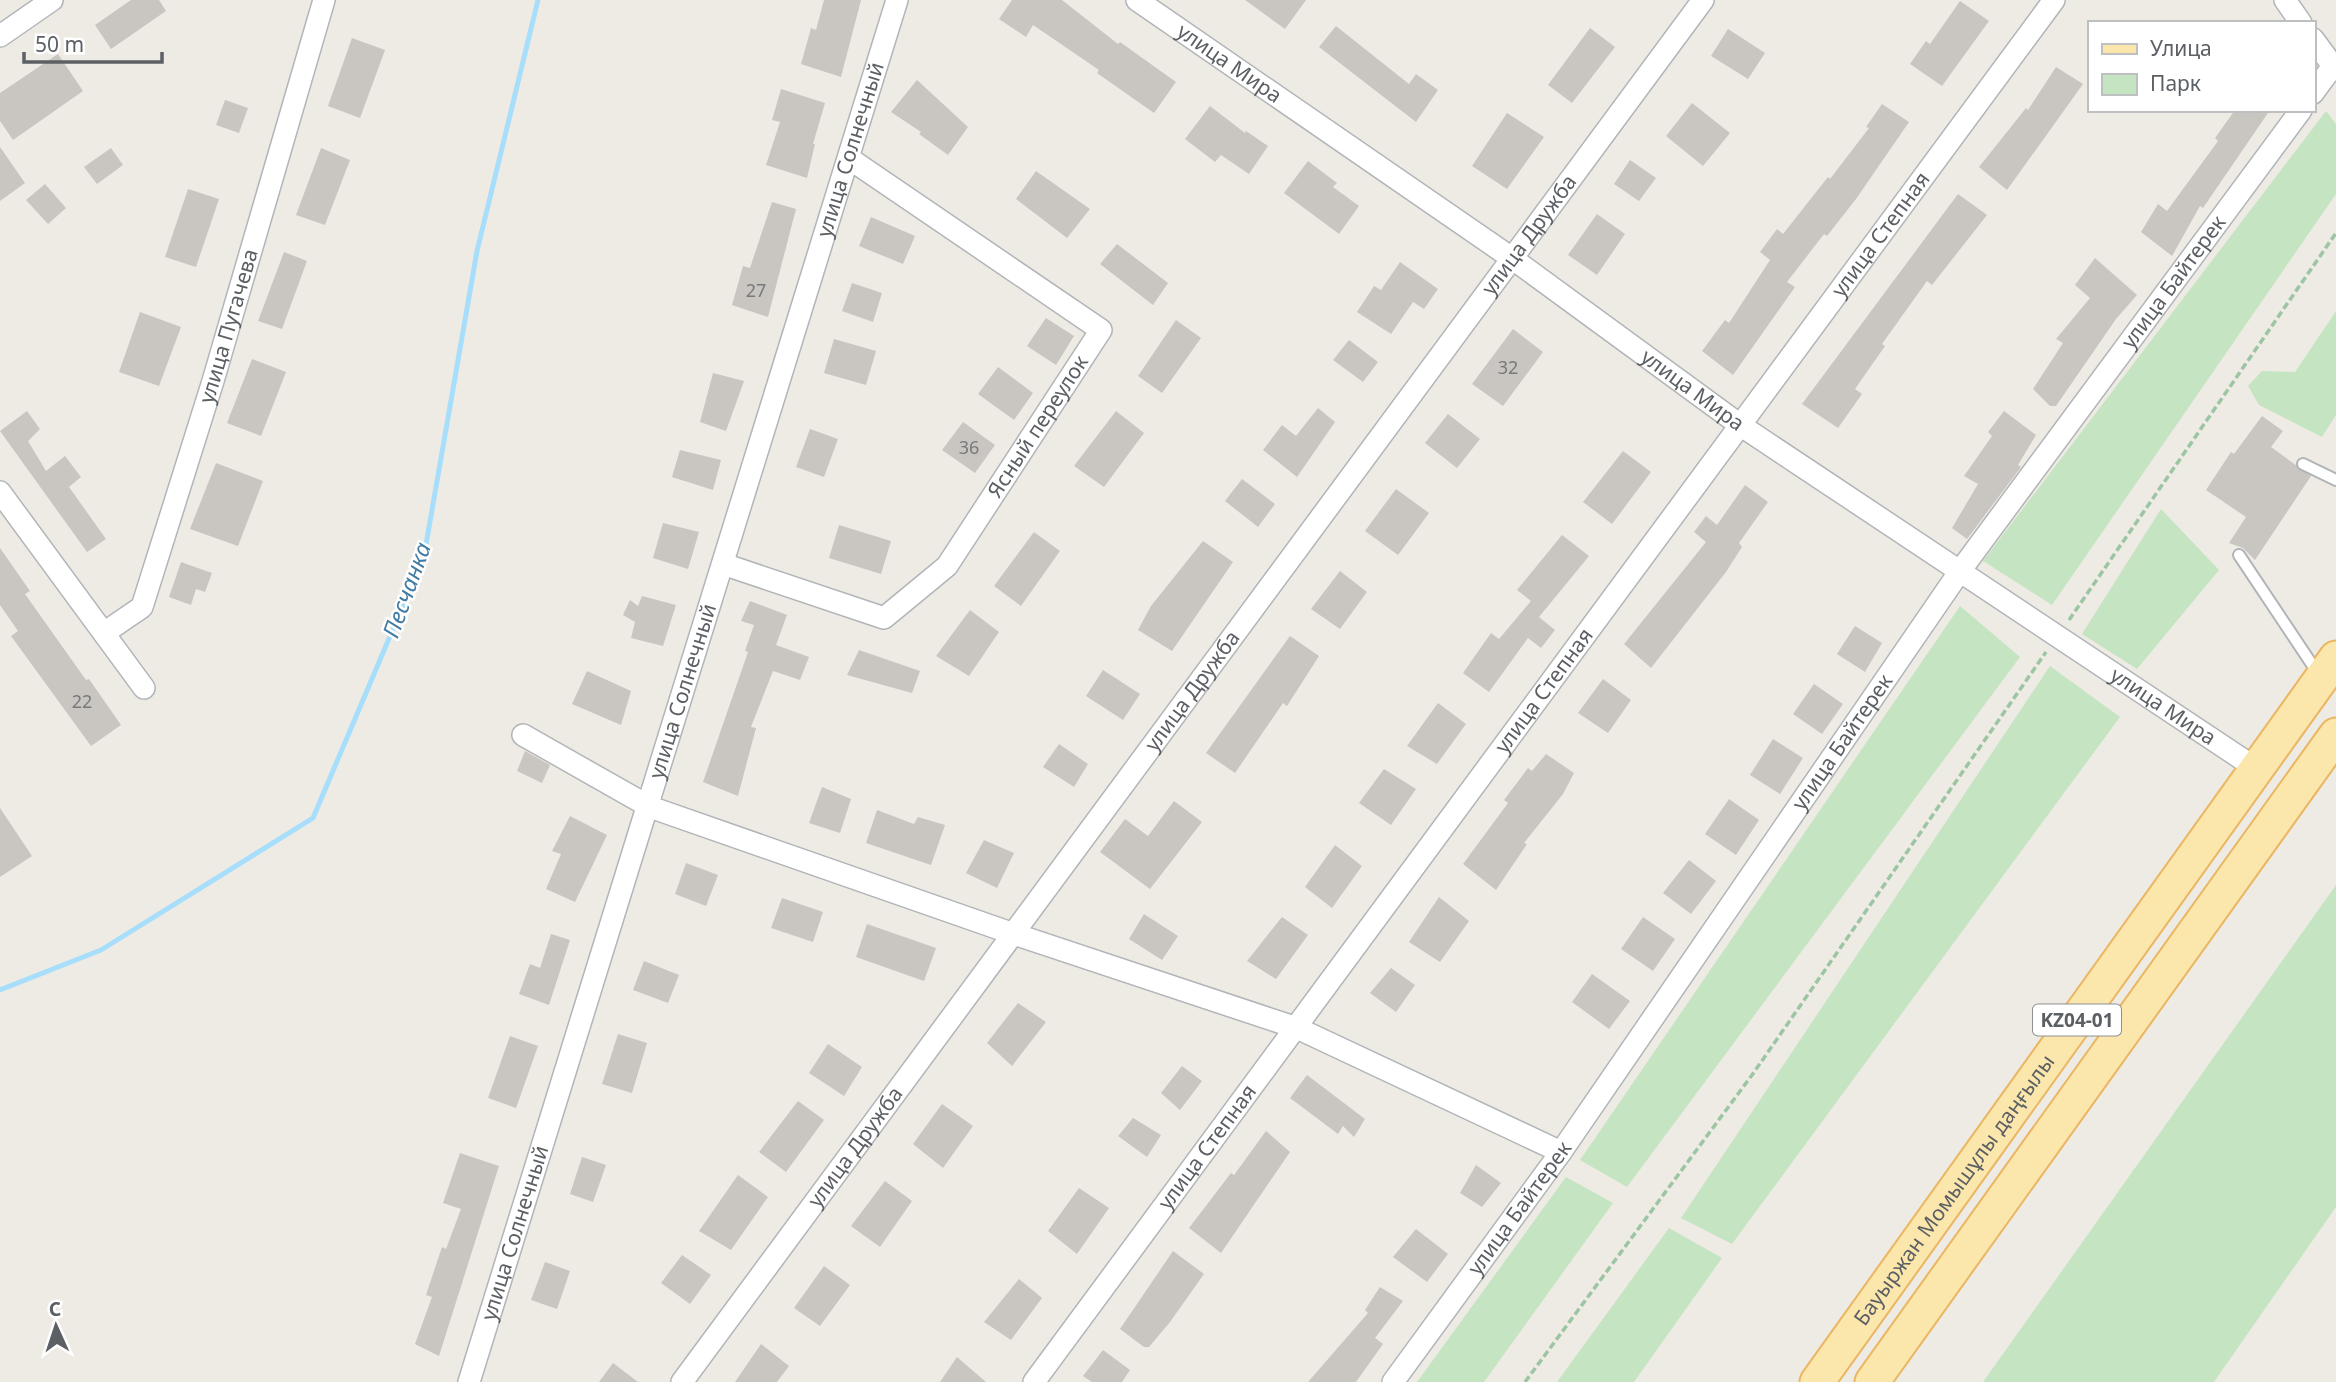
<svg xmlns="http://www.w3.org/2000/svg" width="2336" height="1382" viewBox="0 0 2336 1382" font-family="'Noto Sans',sans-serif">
  <rect width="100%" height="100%" fill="#eeebe4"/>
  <path fill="#c5e4c2" d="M 2326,111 L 2336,124 L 2336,194 L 2052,605 L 1983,561 Z
    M 2336,311 L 2336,415 L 2322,437 L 2259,405 L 2248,386 L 2262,371 L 2295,372 Z
    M 2161,509 L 2219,570 L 2137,669 L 2082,634 Z
    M 1960,606 L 2020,657 L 1627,1187 L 1580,1160 Z
    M 2050,666 L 2120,717 L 1732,1244 L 1681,1218 Z
    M 2336,885 L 2336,1207 L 2214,1382 L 1983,1382 Z
    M 1566,1177 L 1613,1203 L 1484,1382 L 1417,1382 Z
    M 1669,1228 L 1722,1258 L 1634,1382 L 1557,1382 Z"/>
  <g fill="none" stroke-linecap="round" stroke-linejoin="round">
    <path stroke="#a7defb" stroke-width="5" d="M 0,990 L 101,950 L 313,818 L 424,556 L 477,251 L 538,0"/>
  </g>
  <path fill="#c9c5c1" d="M 131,0 L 159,0 L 166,11 L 111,49 L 95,25 Z
    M 824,0 L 861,0 L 841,77 L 801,64 L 811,28 L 816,30 Z
    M 1012,0 L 1062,0 L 1118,44 L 1120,42 L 1176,82 L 1154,113 L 1097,73 L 1099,70 L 1033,25 L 1026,37 L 999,19 Z
    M 1245,0 L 1306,0 L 1285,29 Z
    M 1960,1 L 1989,21 L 1942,86 L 1910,64 L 1926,41 L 1930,44 Z
    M 1336,26 L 1409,84 L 1416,74 L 1438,90 L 1416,122 L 1319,47 Z
    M 1590,28 L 1615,47 L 1572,103 L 1548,85 Z
    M 1728,29 L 1765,53 L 1748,79 L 1711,56 Z
    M 352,38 L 385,50 L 360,118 L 328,106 Z
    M 58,54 L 83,91 L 13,140 L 0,121 L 0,93 Z
    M 2056,67 L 2083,84 L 2007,190 L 1979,167 L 2026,108 L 2028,110 Z
    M 917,80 L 968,127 L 948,155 L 919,134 L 921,132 L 891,112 Z
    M 781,89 L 825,103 L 813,144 L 815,144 L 807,178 L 766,165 L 780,122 L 772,120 Z
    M 225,100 L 248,108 L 239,133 L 216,125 Z
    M 1692,103 L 1730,133 L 1703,166 L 1666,136 Z
    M 1882,104 L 1909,122 L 1856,199 L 1827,236 L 1824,234 L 1787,282 L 1795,287 L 1733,375 L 1702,351 L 1725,320 L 1729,323 L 1770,260 L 1760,252 L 1777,229 L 1783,234 L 1828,177 L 1830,179 L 1869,128 L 1866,127 Z
    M 1210,106 L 1245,133 L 1246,131 L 1268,146 L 1249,174 L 1221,155 L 1215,162 L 1185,139 Z
    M 2235,110 L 2270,110 L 2203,208 L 2200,206 L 2172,256 L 2141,232 L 2158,204 L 2167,211 L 2218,141 L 2215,138 Z
    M 1507,113 L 1544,137 L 1507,189 L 1472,166 Z
    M 0,147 L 25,183 L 0,201 Z
    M 111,148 L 123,165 L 97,184 L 84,167 Z
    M 321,148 L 350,160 L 325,225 L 296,215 Z
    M 1630,160 L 1656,178 L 1639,201 L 1614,184 Z
    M 1308,161 L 1337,183 L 1333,187 L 1359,206 L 1339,234 L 1284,193 Z
    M 1036,171 L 1090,209 L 1067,238 L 1016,199 Z
    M 45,184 L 66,208 L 48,224 L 26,200 Z
    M 188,189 L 219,199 L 196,267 L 165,257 Z
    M 1958,194 L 1987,215 L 1932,285 L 1927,281 L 1882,344 L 1885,346 L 1855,389 L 1862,394 L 1838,428 L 1802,404 Z
    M 772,202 L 796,209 L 768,317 L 732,305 L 743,266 L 750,268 Z
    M 1597,214 L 1625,234 L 1597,275 L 1568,255 Z
    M 871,217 L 915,236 L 903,264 L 859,246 Z
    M 1117,244 L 1168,283 L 1153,305 L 1100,264 Z
    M 284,252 L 307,261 L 282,329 L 258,321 Z
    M 2095,258 L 2137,295 L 2116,319 L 2056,406 L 2050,406 L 2033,389 L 2063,343 L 2056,339 L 2090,298 L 2075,285 Z
    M 1400,262 L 1438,289 L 1424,309 L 1413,302 L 1391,334 L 1357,312 L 1374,286 L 1381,290 Z
    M 852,283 L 882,293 L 873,322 L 842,311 Z
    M 140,312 L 181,327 L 159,386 L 119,372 Z
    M 1046,318 L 1074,336 L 1056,365 L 1027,346 Z
    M 1176,320 L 1201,338 L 1162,393 L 1138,376 Z
    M 1513,329 L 1543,352 L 1503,406 L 1472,384 Z
    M 834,339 L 876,351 L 866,385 L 824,373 Z
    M 1349,340 L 1378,362 L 1363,382 L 1333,360 Z
    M 252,359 L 286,372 L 261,436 L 227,423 Z
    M 998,367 L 1033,393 L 1014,420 L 978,394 Z
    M 713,373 L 744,381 L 726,431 L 700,422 Z
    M 1318,408 L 1335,422 L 1297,477 L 1263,450 L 1282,425 L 1296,436 Z
    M 27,411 L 40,429 L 28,441 L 46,471 L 65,456 L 81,477 L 69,487 L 106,539 L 87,552 L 0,431 Z
    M 1116,411 L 1144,433 L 1104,487 L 1074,466 Z
    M 2004,411 L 2036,435 L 2018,465 L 2021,467 L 1967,539 L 1952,528 L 1978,484 L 1964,476 L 1992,436 L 1988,432 Z
    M 1448,414 L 1480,439 L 1457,468 L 1425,443 Z
    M 2262,416 L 2283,431 L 2271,447 L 2311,476 L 2255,560 L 2243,548 L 2229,543 L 2246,517 L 2206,490 L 2231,452 L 2234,454 Z
    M 963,422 L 995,445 L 975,473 L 942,450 Z
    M 810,429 L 838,439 L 824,477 L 796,467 Z
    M 680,450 L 721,460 L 713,490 L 672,477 Z
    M 1623,451 L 1651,472 L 1612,524 L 1583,502 Z
    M 216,463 L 263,481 L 238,546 L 190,529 Z
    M 1242,479 L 1275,504 L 1258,527 L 1225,501 Z
    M 1745,485 L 1768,502 L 1739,543 L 1742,547 L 1726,572 L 1651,668 L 1624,644 L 1706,542 L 1694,532 L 1706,516 L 1717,525 Z
    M 1396,489 L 1429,513 L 1398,555 L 1365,531 Z
    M 663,523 L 699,532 L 688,569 L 653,558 Z
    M 839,525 L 891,541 L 881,574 L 829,558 Z
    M 1034,532 L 1060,551 L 1021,606 L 994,586 Z
    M 1562,535 L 1589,556 L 1539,617 L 1555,630 L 1541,648 L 1528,638 L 1489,692 L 1463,673 L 1491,633 L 1499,639 L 1531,601 L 1517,590 Z
    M 1203,541 L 1233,562 L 1172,651 L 1138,630 L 1151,606 Z
    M 0,548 L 30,591 L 25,594 L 86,680 L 89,679 L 121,725 L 91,746 L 11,636 L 18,631 L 0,605 Z
    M 181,562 L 212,573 L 205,592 L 196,589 L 191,605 L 169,597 Z
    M 1340,571 L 1367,592 L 1340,629 L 1311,609 Z
    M 642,596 L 676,605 L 663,646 L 631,638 L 635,622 L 623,615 L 630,600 L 638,606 Z
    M 750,601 L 787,615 L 776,645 L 809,657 L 800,680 L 773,671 L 751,727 L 756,728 L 738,796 L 703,782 L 748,652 L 745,651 L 754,625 L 741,621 Z
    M 970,610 L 999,632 L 969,676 L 936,656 Z
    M 1855,626 L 1882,643 L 1865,672 L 1837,654 Z
    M 1290,636 L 1319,656 L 1287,706 L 1283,703 L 1235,773 L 1206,753 Z
    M 859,650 L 920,671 L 912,693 L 847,675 Z
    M 1103,670 L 1140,694 L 1123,720 L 1086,696 Z
    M 587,671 L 631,691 L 621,725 L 572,704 Z
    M 1603,679 L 1631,700 L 1608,733 L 1578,713 Z
    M 1814,684 L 1843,704 L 1822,734 L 1793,714 Z
    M 1438,703 L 1466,724 L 1437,764 L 1407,746 Z
    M 1773,739 L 1803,758 L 1780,794 L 1750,775 Z
    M 1059,744 L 1088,764 L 1074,787 L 1043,767 Z
    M 525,751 L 550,765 L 542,783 L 517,771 Z
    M 1546,754 L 1574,773 L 1563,794 L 1524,843 L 1527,844 L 1496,890 L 1463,864 L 1508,803 L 1504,800 L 1528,768 L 1532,771 Z
    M 1384,769 L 1416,789 L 1391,825 L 1359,803 Z
    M 822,787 L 851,799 L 840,833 L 809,823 Z
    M 1729,799 L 1759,820 L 1736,855 L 1705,834 Z
    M 1174,801 L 1202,822 L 1150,889 L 1100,852 L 1125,819 L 1148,836 Z
    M 0,808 L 32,856 L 0,877 Z
    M 877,810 L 914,824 L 918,817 L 945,825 L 931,865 L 866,843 Z
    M 570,816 L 607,835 L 575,902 L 546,889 L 561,854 L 552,851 Z
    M 984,840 L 1014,853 L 997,888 L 966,873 Z
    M 1335,845 L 1362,866 L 1332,908 L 1305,887 Z
    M 1689,860 L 1716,881 L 1691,914 L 1663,893 Z
    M 686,863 L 718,875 L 706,906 L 675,894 Z
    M 1439,897 L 1469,921 L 1440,962 L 1409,942 Z
    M 782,898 L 823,912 L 813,942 L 771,928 Z
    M 1144,914 L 1178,936 L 1162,960 L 1129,939 Z
    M 1282,917 L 1308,935 L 1276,979 L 1247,961 Z
    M 1643,917 L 1675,939 L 1653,971 L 1621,949 Z
    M 867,924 L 936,948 L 924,981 L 856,957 Z
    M 551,934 L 570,940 L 549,1005 L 519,994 L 530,964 L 540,968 Z
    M 644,961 L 679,975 L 668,1003 L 633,990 Z
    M 1391,968 L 1415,985 L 1396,1012 L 1370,993 Z
    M 1592,974 L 1630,1001 L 1609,1029 L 1572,1002 Z
    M 1018,1003 L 1046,1022 L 1012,1066 L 987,1043 Z
    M 618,1034 L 647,1043 L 632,1093 L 602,1084 Z
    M 510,1036 L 538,1046 L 516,1108 L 488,1098 Z
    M 828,1044 L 862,1067 L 844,1096 L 809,1073 Z
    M 1182,1066 L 1202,1081 L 1180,1110 L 1161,1093 Z
    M 1307,1075 L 1365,1119 L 1354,1137 L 1343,1126 L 1338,1134 L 1290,1098 Z
    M 798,1101 L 824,1120 L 786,1172 L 759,1152 Z
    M 942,1104 L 973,1126 L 943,1168 L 913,1144 Z
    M 1133,1118 L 1161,1135 L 1147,1157 L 1118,1136 Z
    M 1266,1131 L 1290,1152 L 1221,1253 L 1189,1228 L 1231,1173 L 1234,1175 Z
    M 460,1153 L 499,1166 L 439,1356 L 415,1344 L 432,1297 L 426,1295 L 442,1247 L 446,1249 L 461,1209 L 443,1203 Z
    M 582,1157 L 606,1165 L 593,1202 L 570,1194 Z
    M 1476,1165 L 1501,1183 L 1482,1207 L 1460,1193 Z
    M 738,1175 L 768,1197 L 731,1250 L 699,1231 Z
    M 885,1181 L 912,1201 L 880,1247 L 851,1226 Z
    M 1079,1188 L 1109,1208 L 1077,1254 L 1048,1231 Z
    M 1416,1229 L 1448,1254 L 1427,1282 L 1393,1257 Z
    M 1173,1251 L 1204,1274 L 1170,1322 L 1149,1347 L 1144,1347 L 1120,1329 Z
    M 682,1255 L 711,1275 L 690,1304 L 661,1283 Z
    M 545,1262 L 570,1271 L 557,1309 L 531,1300 Z
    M 824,1266 L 850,1285 L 820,1326 L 794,1308 Z
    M 1019,1279 L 1042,1298 L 1011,1340 L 984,1322 Z
    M 1380,1287 L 1403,1301 L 1375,1338 L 1383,1344 L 1356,1382 L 1308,1382 L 1368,1313 L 1365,1310 Z
    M 761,1344 L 789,1366 L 777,1382 L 735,1382 Z
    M 1103,1350 L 1130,1370 L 1122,1382 L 1092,1382 L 1083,1376 Z
    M 957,1357 L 986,1382 L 940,1382 Z
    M 613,1363 L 638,1382 L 599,1382 Z"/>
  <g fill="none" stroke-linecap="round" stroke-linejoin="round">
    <defs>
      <path id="lane" d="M 2303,464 L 2336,480
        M 2239,555 L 2319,675"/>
      <g id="street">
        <path id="s1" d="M 1137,0 L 1513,259 L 1740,425 L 2257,769"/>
        <path d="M 2285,0 L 2301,23"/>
        <path d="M 0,36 L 52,0"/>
        <path d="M 2313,39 L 2336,70"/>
        <path d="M 2313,93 L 2333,66"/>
        <path d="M 0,492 L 144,688"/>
        <path id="s2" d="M 723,564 L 884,618 L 947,566 L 1101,330 L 850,159"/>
        <path id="s3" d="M 104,633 L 142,607 L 213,381 L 324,0"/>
        <path d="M 523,735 L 650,807 L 1011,933 L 1297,1028 L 1561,1152"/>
        <path id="s4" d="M 469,1382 L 897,0"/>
        <path id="s5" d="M 682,1382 L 1703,0"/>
        <path id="s6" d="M 1034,1382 L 2054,0"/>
        <path id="s7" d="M 1393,1382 L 1561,1152 L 1960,571 L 2301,110"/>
      </g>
      <g id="primary">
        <path id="s8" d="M 1817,1382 L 2336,658"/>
        <path d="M 1872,1382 L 2336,735"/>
      </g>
    </defs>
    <use href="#lane" stroke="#b1b5b8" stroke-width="14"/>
    <use href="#street" stroke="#b1b5b8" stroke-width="24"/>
    <use href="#primary" stroke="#eab661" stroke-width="37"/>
    <path stroke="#9cc5a3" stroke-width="3.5" stroke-dasharray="7 3.5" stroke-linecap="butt" d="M 2069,620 L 2336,233
      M 1525,1382 L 1752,1075 L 2046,652"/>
    <use href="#lane" stroke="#fff" stroke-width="10"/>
    <use href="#street" stroke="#fff" stroke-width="21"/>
    <use href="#primary" stroke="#fbe6ac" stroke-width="33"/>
  </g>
  <g text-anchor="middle" stroke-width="5" stroke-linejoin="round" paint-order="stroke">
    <g font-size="18" fill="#77797b">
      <text x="756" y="297">27</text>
      <text x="1508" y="374">32</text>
      <text x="969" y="454">36</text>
      <text x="82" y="708">22</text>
    </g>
    <rect fill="#fff" stroke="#8d9092" stroke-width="2" x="2033" y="1004.5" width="88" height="31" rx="5"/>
    <g font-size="19" font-weight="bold" fill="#5c6064">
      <text x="2077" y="1027">KZ04-01</text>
    </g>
    <g font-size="21" fill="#5c6064" stroke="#fff">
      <text dy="7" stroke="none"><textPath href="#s1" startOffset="112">улица Мира</textPath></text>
      <text dy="7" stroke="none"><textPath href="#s4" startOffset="1290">улица Солнечный</textPath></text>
      <text dy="7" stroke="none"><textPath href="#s5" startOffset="1426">улица Дружба</textPath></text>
      <text dy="7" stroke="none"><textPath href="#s6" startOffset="1426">улица Степная</textPath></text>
      <text dy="7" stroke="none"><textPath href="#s7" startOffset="1349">улица Байтерек</textPath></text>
      <text dy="7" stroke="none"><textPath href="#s3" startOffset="340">улица Пугачева</textPath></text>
      <text dy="7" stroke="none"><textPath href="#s1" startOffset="679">улица Мира</textPath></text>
      <text dy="7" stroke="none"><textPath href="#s2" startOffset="418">Ясный переулок</textPath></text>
      <text dy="7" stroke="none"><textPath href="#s4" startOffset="723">улица Солнечный</textPath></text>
      <text dy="7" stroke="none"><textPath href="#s5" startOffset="859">улица Дружба</textPath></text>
      <text dy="7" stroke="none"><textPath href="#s6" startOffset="859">улица Степная</textPath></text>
      <text dy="7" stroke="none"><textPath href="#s1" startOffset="1246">улица Мира</textPath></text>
      <text dy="7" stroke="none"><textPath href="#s7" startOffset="782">улица Байтерек</textPath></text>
      <text dy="7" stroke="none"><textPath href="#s5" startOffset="292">улица Дружба</textPath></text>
      <text dy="7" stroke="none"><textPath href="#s6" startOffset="292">улица Степная</textPath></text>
      <text dy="7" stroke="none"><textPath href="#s8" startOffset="236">Бауыржан Момышұлы даңғылы</textPath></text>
      <text dy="7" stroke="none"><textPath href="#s7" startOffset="215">улица Байтерек</textPath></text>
      <text dy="7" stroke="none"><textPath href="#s4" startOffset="156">улица Солнечный</textPath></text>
    </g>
    <g font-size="23" font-style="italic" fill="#427ba3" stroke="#fff">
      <text transform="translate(407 590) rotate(-70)" y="8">Песчанка</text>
    </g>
  </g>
  <rect x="2088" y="21" width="228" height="91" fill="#ffffff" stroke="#bebfc1" stroke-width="2"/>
  <rect x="2102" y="44" width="35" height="10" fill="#fbe6ac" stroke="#bebfc1" stroke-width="2"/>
  <text x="2150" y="56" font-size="21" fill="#5c6064">Улица</text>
  <rect x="2102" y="74" width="35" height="21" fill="#c5e4c2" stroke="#bebfc1" stroke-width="2"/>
  <text x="2150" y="91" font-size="21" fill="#5c6064">Парк</text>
  <g transform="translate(56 1326) rotate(357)" stroke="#ffffff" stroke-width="5" paint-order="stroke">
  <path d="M0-5L12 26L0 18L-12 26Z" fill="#5c6064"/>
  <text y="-10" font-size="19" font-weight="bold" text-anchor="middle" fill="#5c6064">С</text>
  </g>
  <path d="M24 52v10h138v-10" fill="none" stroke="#5c6064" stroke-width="3.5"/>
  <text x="35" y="52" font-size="21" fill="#5c6064" stroke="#ffffff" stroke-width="5" paint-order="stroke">50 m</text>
</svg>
